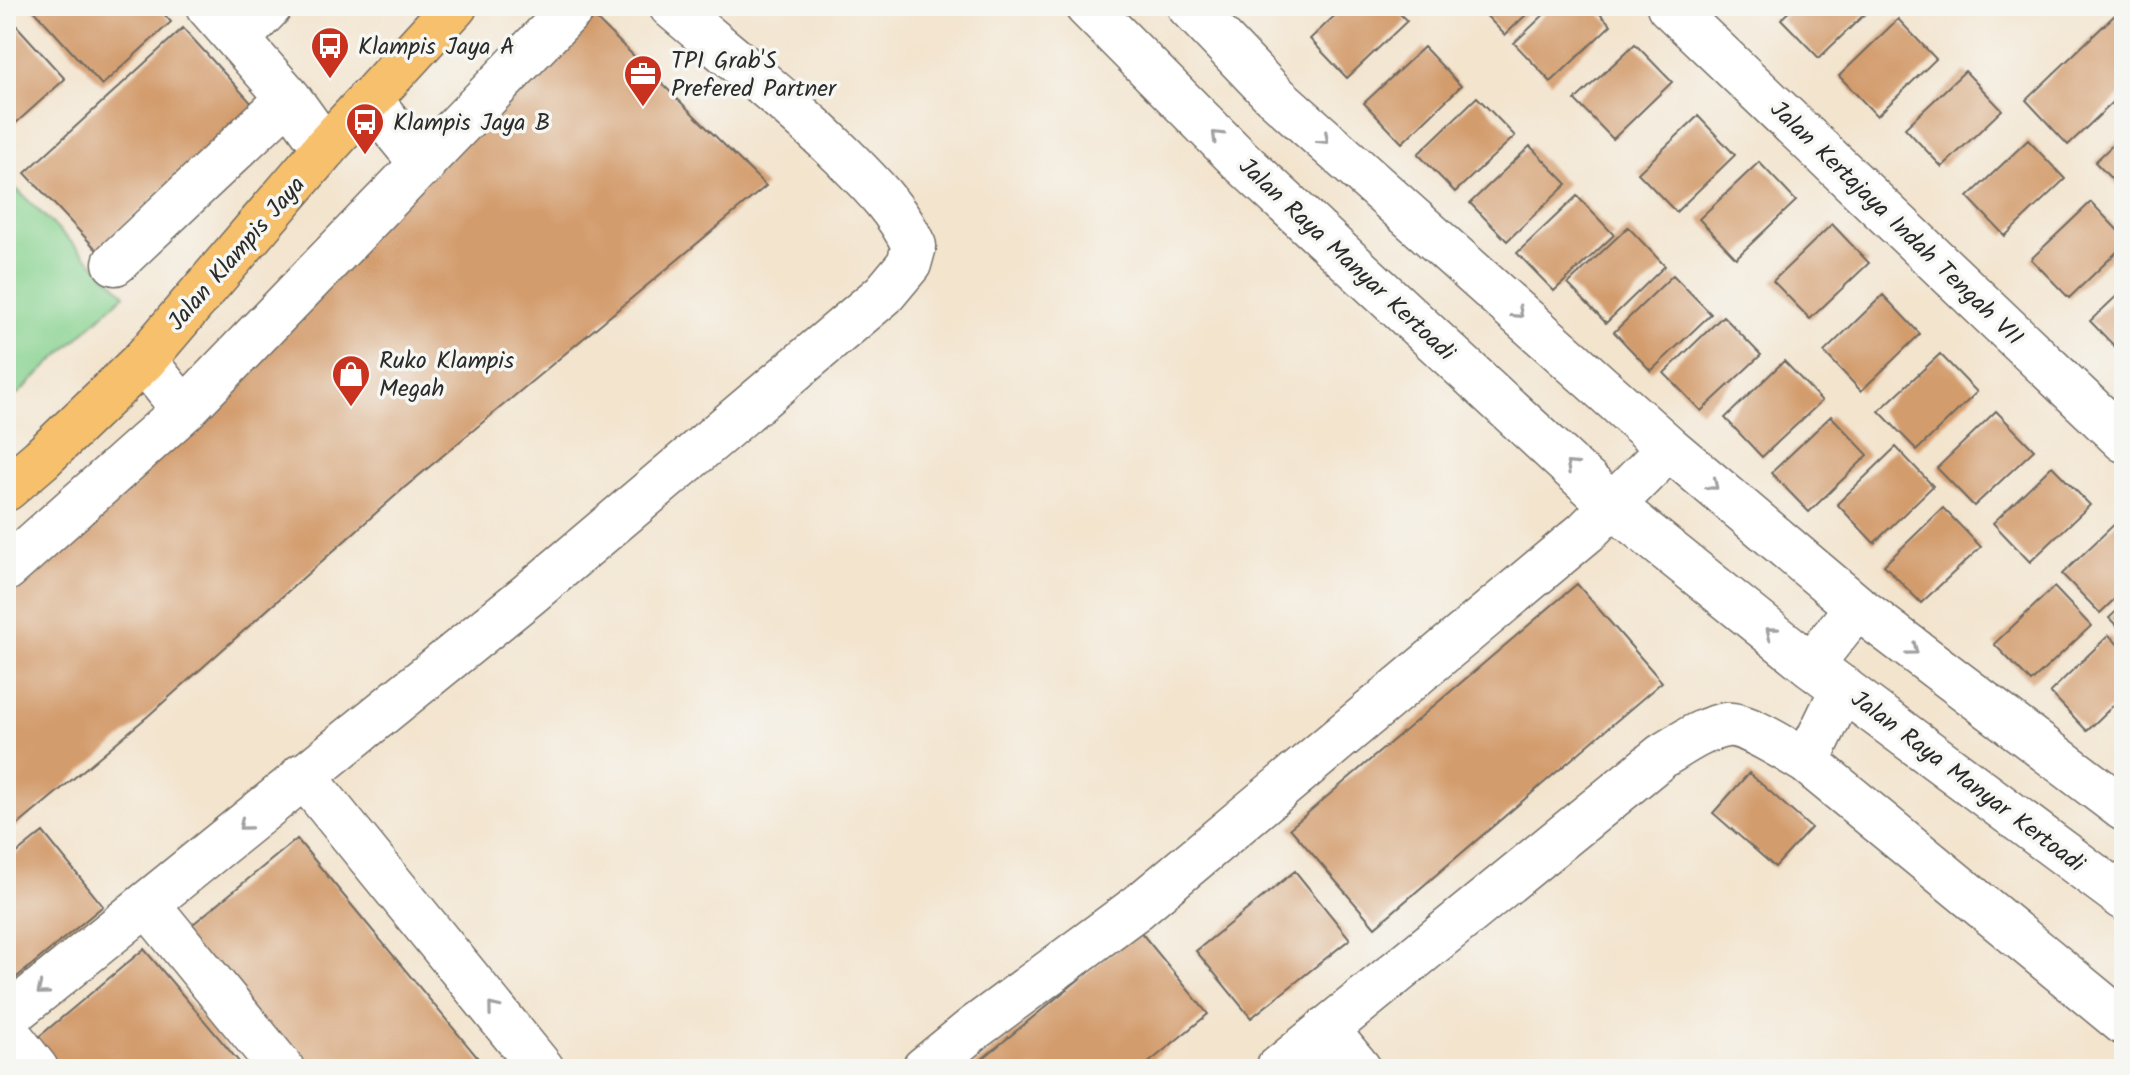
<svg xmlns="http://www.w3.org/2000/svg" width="2130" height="1075" viewBox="0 0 2130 1075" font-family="Kalam,sans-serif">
  <rect width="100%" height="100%" fill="#f6f6f2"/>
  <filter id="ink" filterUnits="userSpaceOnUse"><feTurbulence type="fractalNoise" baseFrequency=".0125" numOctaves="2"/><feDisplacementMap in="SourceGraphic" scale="16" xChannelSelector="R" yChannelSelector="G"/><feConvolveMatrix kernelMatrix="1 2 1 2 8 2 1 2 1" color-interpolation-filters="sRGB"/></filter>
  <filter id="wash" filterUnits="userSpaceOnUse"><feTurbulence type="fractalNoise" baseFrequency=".006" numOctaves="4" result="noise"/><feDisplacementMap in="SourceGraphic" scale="32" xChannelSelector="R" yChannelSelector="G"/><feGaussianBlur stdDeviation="1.8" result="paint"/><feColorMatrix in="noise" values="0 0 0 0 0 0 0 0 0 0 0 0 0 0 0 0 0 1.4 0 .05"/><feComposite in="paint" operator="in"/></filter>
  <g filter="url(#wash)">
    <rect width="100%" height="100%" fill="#f3e4ce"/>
    <path fill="#87d28f" stroke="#597e5d" stroke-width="2" d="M 6,179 L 125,294 L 6,405 Z"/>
    <g id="blocks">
      <path fill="#d39c6d" d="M 30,6 L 157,6 L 171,22 L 102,85 Z
        M 1345,6 L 1392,6 L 1407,21 L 1347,78 L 1310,39 Z
        M 1477,6 L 1535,6 L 1505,35 Z
        M 1553,6 L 1592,6 L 1611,25 L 1551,82 L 1514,43 Z
        M 1795,6 L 1873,6 L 1819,58 L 1781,19 Z
        M 586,9 L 766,186 L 404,488 L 148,716 L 6,835 L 6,589 Z
        M 2118,12 L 2124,18 L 2124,92 L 2068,145 L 2026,100 Z
        M 1898,19 L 1936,59 L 1877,116 L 1839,76 Z
        M 15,24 L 65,79 L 6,132 L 6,32 Z
        M 183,28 L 254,106 L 97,250 L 25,173 Z
        M 1635,44 L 1672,82 L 1613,139 L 1575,100 Z
        M 1424,47 L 1461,86 L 1402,143 L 1364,103 Z
        M 1965,71 L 2002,110 L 1942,167 L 1905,128 Z
        M 1477,97 L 1515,136 L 1455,192 L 1418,154 Z
        M 1698,116 L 1735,155 L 1676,212 L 1638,173 Z
        M 2124,134 L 2124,192 L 2095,162 Z
        M 2028,140 L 2065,179 L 2005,236 L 1968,197 Z
        M 1530,146 L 1567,184 L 1507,241 L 1470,203 Z
        M 1759,162 L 1796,201 L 1736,258 L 1699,219 Z
        M 1577,196 L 1614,235 L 1554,291 L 1517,253 Z
        M 2091,202 L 2124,237 L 2124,245 L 2069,298 L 2031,259 Z
        M 1832,224 L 1869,263 L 1810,319 L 1773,281 Z
        M 1628,227 L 1665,266 L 1606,323 L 1568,284 Z
        M 1673,275 L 1711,314 L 1651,371 L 1614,332 Z
        M 2124,289 L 2124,356 L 2090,321 Z
        M 1883,295 L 1920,334 L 1861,391 L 1824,352 Z
        M 1723,316 L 1761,355 L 1701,411 L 1664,373 Z
        M 1940,354 L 1977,392 L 1917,450 L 1879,411 Z
        M 1784,361 L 1822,401 L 1762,457 L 1725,418 Z
        M 1996,411 L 2034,450 L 1974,506 L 1937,468 Z
        M 1831,416 L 1868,455 L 1809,512 L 1771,473 Z
        M 1896,447 L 1933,486 L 1874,543 L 1837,504 Z
        M 2052,466 L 2090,505 L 2030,562 L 1993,523 Z
        M 1943,508 L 1981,547 L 1921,603 L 1884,565 Z
        M 2122,517 L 2124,520 L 2124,590 L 2100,613 L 2062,574 Z
        M 1577,584 L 1662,682 L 1375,927 L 1290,828 Z
        M 2054,587 L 2091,626 L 2031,682 L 1994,644 Z
        M 2124,604 L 2124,633 L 2109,618 Z
        M 2109,635 L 2124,651 L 2124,695 L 2087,731 L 2050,692 Z
        M 1749,773 L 1811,828 L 1775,867 L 1713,813 Z
        M 43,832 L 103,906 L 6,986 L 6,862 Z
        M 297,839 L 487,1069 L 284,1069 L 176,938 Z
        M 1295,871 L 1350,939 L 1251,1018 L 1196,951 Z
        M 1139,930 L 1208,1014 L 1141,1069 L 970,1069 Z
        M 144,949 L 245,1069 L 49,1069 L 29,1045 Z"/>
    </g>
  </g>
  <g filter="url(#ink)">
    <use href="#blocks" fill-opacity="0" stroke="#716c64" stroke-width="2"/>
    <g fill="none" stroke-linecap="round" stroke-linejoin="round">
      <defs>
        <path id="minor" d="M 208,6 L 289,98 L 325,148
          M 1087,6 L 1242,162 L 1613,506 L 1811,665 L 2124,898
          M 1189,6 L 1273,94 L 1669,448 L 1857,607 L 2124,809
          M 1669,6 L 2124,440
          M 238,39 L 270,6
          M 369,99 L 423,165
          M 115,263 L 289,98
          M 144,360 L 184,410
          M 6,569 L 184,410 L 574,6
          M 1811,665 L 1857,607
          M 1807,762 L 1843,688
          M 303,775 L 542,1069
          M 148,905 L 282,1069
          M 6,1018 L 528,595 L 884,294 L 909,264 L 914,246 C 898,210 870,183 842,155 C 788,102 728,55 671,6
          M 1326,1029 L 1359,1069
          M 6,1031 L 36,1069
          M 924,1069 L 973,1029 L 1138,907 L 1586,532 L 1669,448
          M 1278,1069 L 1662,756 C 1682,744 1702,729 1726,725 C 1744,722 1790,752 1807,762 L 2124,1023"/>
        <path id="major" d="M 6,489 L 41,459 L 144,360 L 325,148 L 455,6"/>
      </defs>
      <use href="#minor" stroke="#716c64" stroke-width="47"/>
      <use href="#major" stroke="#716c64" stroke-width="47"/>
      <use href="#minor" stroke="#fff" stroke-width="44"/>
      <use href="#major" stroke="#f7c06c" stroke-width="44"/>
    </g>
    <defs><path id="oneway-chevron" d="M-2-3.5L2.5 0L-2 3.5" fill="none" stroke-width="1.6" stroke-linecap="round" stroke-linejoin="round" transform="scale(2)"/></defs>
    <g stroke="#a0a0a0">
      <use href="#oneway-chevron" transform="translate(1217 136) rotate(-135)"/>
      <use href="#oneway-chevron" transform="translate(1324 139) rotate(42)"/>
      <use href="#oneway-chevron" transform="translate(1518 313) rotate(42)"/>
      <use href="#oneway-chevron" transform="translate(1571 466) rotate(-137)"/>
      <use href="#oneway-chevron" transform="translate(1713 485) rotate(40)"/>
      <use href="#oneway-chevron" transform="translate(1771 632) rotate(-141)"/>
      <use href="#oneway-chevron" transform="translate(1913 650) rotate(37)"/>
      <use href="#oneway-chevron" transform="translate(244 825) rotate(140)"/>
      <use href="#oneway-chevron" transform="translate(42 990) rotate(141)"/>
      <use href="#oneway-chevron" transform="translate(493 1008) rotate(-129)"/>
    </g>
  </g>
  <defs>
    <symbol id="bus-pin" viewBox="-11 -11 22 30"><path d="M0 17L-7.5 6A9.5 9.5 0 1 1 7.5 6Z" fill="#c8321e" stroke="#f6f6f2"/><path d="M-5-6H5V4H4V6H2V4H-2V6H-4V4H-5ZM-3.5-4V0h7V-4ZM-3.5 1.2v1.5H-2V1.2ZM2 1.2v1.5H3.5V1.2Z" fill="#fff"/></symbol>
    <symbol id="office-pin" viewBox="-11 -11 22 30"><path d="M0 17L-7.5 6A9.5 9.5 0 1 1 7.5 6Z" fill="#c8321e" stroke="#f6f6f2"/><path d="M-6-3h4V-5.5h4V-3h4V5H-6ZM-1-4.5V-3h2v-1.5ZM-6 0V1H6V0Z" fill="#fff"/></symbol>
    <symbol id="shop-pin" viewBox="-11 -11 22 30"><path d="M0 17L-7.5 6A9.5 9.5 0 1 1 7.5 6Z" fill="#c8321e" stroke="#f6f6f2"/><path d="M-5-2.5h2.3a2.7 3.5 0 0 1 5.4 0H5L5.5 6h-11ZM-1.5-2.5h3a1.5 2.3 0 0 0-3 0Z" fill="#fff"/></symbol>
  </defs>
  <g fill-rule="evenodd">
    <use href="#bus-pin" x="308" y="24" width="44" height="60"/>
    <use href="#office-pin" x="621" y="52" width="44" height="60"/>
    <use href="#bus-pin" x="343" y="100" width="44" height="60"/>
    <use href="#shop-pin" x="329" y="352" width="44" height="60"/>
  </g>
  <g text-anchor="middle" stroke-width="7" stroke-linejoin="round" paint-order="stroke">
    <g font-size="24" fill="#2b2b2b" stroke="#f6f6f2" text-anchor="start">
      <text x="358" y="54">Klampis Jaya A</text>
      <text x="671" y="68">TPI Grab'S<tspan x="671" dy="28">Prefered Partner</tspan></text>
      <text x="393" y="130">Klampis Jaya B</text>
      <text x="379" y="368">Ruko Klampis<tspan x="379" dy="28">Megah</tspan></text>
    </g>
    <g font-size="24" fill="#2b2b2b" stroke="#f6f6f2">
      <text transform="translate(1897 223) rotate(44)" y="8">Jalan Kertajaya Indah Tengah VII</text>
      <text transform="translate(236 253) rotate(-49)" y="8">Jalan Klampis Jaya</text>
      <text transform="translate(1347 259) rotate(43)" y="8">Jalan Raya Manyar Kertoadi</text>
      <text transform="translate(1968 781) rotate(37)" y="8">Jalan Raya Manyar Kertoadi</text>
    </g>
  </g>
  <rect width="2130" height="1075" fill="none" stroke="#f6f6f2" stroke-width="32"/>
</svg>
